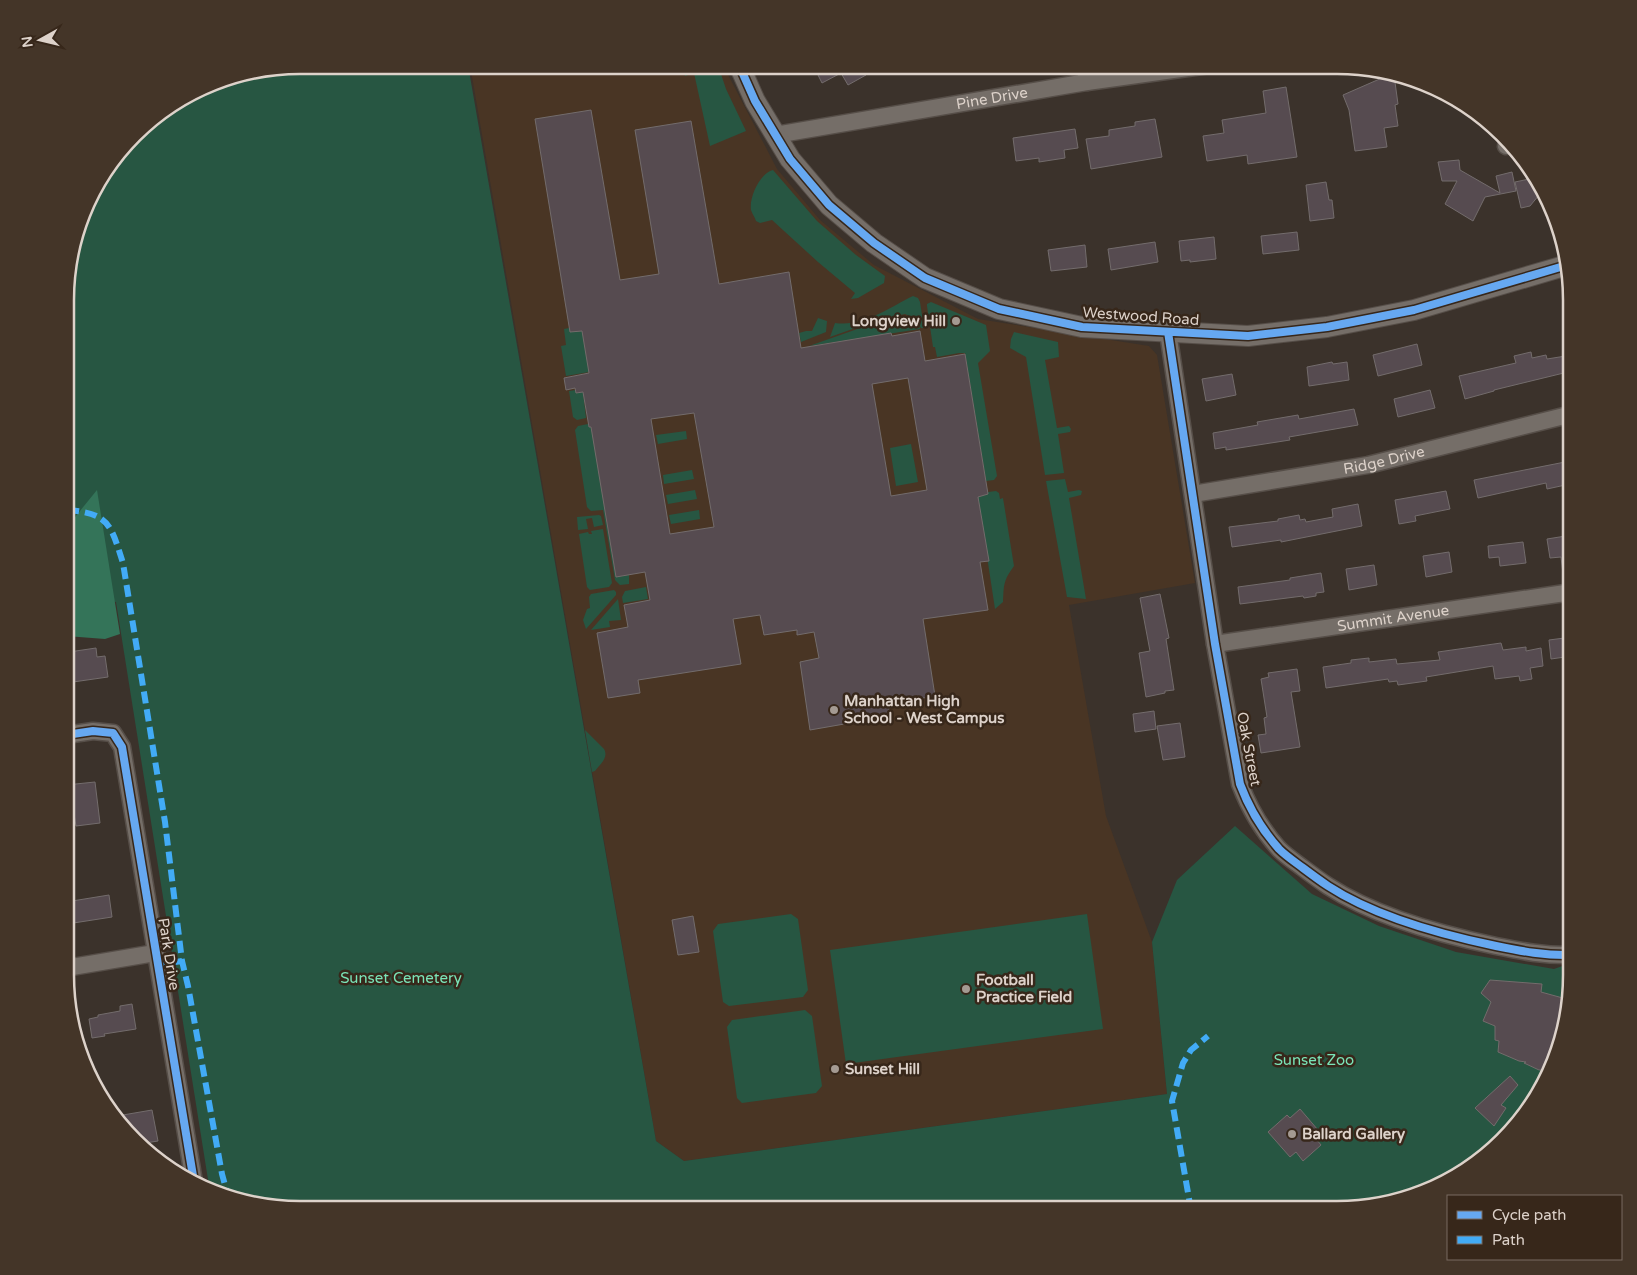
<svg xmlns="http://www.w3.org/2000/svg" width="1637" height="1275" viewBox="0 0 1637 1275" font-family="'Varela Round',sans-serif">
  <rect width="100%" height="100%" fill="#3b322b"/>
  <path fill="#493524" d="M 470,65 L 723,65 L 777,169 L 820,220 L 874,265 L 978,319 L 1149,346 L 1157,355 L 1195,583 L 1069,605 L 1106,816 L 1152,942 L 1167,1094 L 684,1161 L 656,1141 Z"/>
  <path fill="#275642" d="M 299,65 L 468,65 L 656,1141 L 684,1161 L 1167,1094 L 1152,942 L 1177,880 L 1235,826 L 1312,894 L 1379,926 L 1456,952 L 1554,969 L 1571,963 L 1571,991 L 1554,1066 L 1514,1130 L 1428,1192 L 1338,1210 L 284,1210 L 210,1192 L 116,602 L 66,595 L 67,268 L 96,182 L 145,123 L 224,78 Z
    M 683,65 L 718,65 L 726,89 L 746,131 L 710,146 L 694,73 L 685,76 Z
    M 773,170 L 817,221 L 856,255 L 885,276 L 884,283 L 858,298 L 851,299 L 855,293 L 818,262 L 772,220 L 760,223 L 756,221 C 755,217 752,214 751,210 C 749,197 760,173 773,170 Z
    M 913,296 L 918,298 L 920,302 L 924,328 L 921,328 L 916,319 L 905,314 L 878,320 L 830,337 L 835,323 C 864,327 888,308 913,296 Z
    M 931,302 L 986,325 L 990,351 L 978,363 L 997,476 L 994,480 L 986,481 L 965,353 L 959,353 L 937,357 L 935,347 L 933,347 L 927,306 L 927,304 Z
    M 901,316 C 911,316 917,319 920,329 L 809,346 L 880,321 Z
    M 818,318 L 827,321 L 826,332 L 801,342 L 799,333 L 806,331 L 812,331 Z
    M 569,328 L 570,332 L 582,331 L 589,372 L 566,376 L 561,346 L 566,345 L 564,329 Z
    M 1014,332 L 1058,342 L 1059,357 L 1045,360 L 1057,428 L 1069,426 L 1071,429 L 1070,432 L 1058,434 L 1064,473 L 1045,475 L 1026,357 L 1010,348 L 1011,339 Z
    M 576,390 L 576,393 L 583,392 L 586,418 L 577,420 L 573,417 L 569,391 Z
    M 588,424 L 589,427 L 591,427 L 616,577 L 629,575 L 629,584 L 620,585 L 615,580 L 603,510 L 591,511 L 587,507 L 575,430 L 578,426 Z
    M 686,431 L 687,439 L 658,444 L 656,435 Z
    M 911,444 L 918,482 L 896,486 L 890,448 Z
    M 692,470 L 694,479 L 664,484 L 663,475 Z
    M 1065,479 L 1068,492 L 1079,490 L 1082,491 L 1081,495 L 1069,498 L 1086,599 L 1067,597 L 1046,481 Z
    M 695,490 L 697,499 L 668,504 L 666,495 Z
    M 996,491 L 999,493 L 1000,499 L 1003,498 L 1014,566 C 1003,581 1004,585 1003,602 L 995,609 L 978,497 L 988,494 L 988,492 Z
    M 699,510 L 700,519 L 671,524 L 669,515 Z
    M 599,515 L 601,516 L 603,525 L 594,527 L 592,518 L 586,519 L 588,529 L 578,530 L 577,517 Z
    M 603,529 L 612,583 L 609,587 L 590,590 L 587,587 L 579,534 L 588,532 L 589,534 L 592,534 L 591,531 Z
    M 646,587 L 648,599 L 623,603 L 622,597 L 625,591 Z
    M 614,590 L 616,592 L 616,595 L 586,629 L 583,620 L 587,609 L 590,608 L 589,597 L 591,594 Z
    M 618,599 L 621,620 L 609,621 L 610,627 L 591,630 Z
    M 585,730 L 604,749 C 609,758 600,764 595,771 L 592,772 Z
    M 791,914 L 798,919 L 808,990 L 803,997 L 729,1006 L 723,1002 L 713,931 L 718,924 Z
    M 1087,914 L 1103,1029 L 846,1064 L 830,950 Z
    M 805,1010 L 812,1016 L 822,1086 L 816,1093 L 742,1103 L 737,1098 L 727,1027 L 732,1020 Z"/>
  <path fill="#347459" d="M 97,490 L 120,634 L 105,639 L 66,636 L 67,527 Z"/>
  <path fill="#564b50" stroke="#736c6c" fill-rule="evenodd" d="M 813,65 L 860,65 L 866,75 L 848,85 L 841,73 L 822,83 Z
    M 1391,74 L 1394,75 L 1398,104 L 1395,105 L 1398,126 L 1384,128 L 1387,147 L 1355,151 L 1349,110 L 1343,95 Z
    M 1286,87 L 1297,157 L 1248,164 L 1247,155 L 1207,161 L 1203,136 L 1224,133 L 1222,120 L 1266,113 L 1263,91 Z
    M 591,110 L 620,280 L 659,274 L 635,130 L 691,121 L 719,284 L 789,272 L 801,348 L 891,333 L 892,336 L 920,331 L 925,361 L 965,354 L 988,494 L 978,497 L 989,561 L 980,562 L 988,610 L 923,619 L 935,696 L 888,704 L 890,716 L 810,730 L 800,662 L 819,658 L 814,632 L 797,635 L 797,630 L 764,635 L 760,615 L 733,619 L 741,664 L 638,680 L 640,693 L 608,698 L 597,633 L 628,627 L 624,605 L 650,600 L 645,572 L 616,577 L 591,427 L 589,427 L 583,392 L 576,393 L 575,388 L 566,390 L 564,378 L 589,373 L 582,331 L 570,332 L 535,119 ZM 908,378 L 927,490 L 891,496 L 872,384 ZM 694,413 L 714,527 L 670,534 L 651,419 Z
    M 1155,119 L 1162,157 L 1091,169 L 1086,139 L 1109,136 L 1109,130 L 1135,126 L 1135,122 Z
    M 1075,129 L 1078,148 L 1064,150 L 1065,158 L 1039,162 L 1039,158 L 1016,161 L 1013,138 Z
    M 1459,160 L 1460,170 L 1500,193 L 1496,176 L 1512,172 L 1516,191 L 1485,197 L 1473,221 L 1445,204 L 1457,181 L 1442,181 L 1438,162 Z
    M 1534,178 L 1539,195 L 1530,206 L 1521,208 L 1515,182 Z
    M 1326,182 L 1329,200 L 1332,200 L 1334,218 L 1310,221 L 1306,185 Z
    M 1297,232 L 1299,250 L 1263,254 L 1261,236 Z
    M 1214,237 L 1216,259 L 1190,262 L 1190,260 L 1181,261 L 1179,241 Z
    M 1155,242 L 1158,262 L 1111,270 L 1108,249 Z
    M 1085,245 L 1087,267 L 1051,271 L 1048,250 Z
    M 1417,344 L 1422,365 L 1378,376 L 1373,355 Z
    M 1531,352 L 1532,358 L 1546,355 L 1547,359 L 1572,355 L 1572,371 L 1494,390 L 1494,391 L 1465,399 L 1459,376 L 1516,363 L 1514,356 Z
    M 1332,362 L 1333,364 L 1347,362 L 1349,380 L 1309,386 L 1307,367 Z
    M 1232,374 L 1236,395 L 1206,401 L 1202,379 Z
    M 1430,390 L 1435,408 L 1398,417 L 1394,399 Z
    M 1354,409 L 1358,425 L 1289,437 L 1290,440 L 1226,450 L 1226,447 L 1215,449 L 1213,433 L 1258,425 L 1257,422 L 1298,415 L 1299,419 Z
    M 1565,462 L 1570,484 L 1547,489 L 1546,483 L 1478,498 L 1474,480 Z
    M 1446,491 L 1450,509 L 1415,516 L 1416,521 L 1399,524 L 1395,500 Z
    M 1358,504 L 1362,526 L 1281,542 L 1281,540 L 1232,547 L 1229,527 L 1278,521 L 1278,519 L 1299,515 L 1300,520 L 1305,519 L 1306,522 L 1333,517 L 1332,509 Z
    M 1572,535 L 1572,581 L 1564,582 L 1561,557 L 1550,558 L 1547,539 Z
    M 1523,542 L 1526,563 L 1500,566 L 1499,557 L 1489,558 L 1488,546 Z
    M 1449,552 L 1452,572 L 1426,577 L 1423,556 Z
    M 1374,565 L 1377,585 L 1349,590 L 1346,569 Z
    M 1321,573 L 1324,592 L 1316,593 L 1316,596 L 1304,598 L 1303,596 L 1240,604 L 1238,587 L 1290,580 L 1290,578 Z
    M 1160,594 L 1169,638 L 1166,639 L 1174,690 L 1165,691 L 1165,693 L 1146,697 L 1139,653 L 1150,651 L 1140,598 Z
    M 1572,637 L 1572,656 L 1551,659 L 1549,640 Z
    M 1501,643 L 1503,650 L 1526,647 L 1526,651 L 1541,648 L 1543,666 L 1530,668 L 1532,679 L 1520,681 L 1519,676 L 1495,679 L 1493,666 L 1426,677 L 1427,681 L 1398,685 L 1397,681 L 1389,682 L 1388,679 L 1326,688 L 1323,667 L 1351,663 L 1351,660 L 1369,658 L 1369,662 L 1396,659 L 1397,664 L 1440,660 L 1438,652 Z
    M 96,648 L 97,657 L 105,656 L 108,677 L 66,683 L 66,662 L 70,661 L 69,652 Z
    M 1297,669 L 1300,691 L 1291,692 L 1300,747 L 1261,753 L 1258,735 L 1266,734 L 1264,718 L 1267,717 L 1261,679 L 1269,677 L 1268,673 Z
    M 1154,711 L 1156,729 L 1135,732 L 1133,714 Z
    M 1180,723 L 1185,757 L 1163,760 L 1157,726 Z
    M 95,782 L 100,823 L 76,826 L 74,814 L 67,815 L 66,813 L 66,785 Z
    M 109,895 L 112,917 L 67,924 L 66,902 Z
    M 693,916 L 699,952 L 678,955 L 672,920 Z
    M 1490,980 L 1542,984 L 1541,992 L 1570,1000 L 1554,1066 L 1551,1070 L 1539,1070 L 1524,1063 L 1526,1062 L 1519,1061 L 1498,1052 L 1499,1041 L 1495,1040 L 1495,1026 L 1483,1021 L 1491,1002 L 1481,993 Z
    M 132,1004 L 136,1029 L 104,1034 L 105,1036 L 92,1038 L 89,1019 L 98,1017 L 98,1015 L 120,1011 L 120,1006 Z
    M 1510,1076 L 1518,1085 L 1501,1105 L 1506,1108 L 1494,1126 L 1475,1108 Z
    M 1300,1109 L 1318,1130 L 1313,1135 L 1321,1145 L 1303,1161 L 1296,1152 L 1290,1157 L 1268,1132 L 1287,1115 L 1290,1118 Z
    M 152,1110 L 158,1141 L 139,1144 L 117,1116 Z"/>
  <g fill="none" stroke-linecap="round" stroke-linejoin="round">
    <defs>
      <g id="minor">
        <path d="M 1085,65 L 1087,82"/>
        <path id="s1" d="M 775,135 L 1087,82 L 1209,65"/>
        <path d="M 1506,146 L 1507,143"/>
        <path d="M 1168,332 L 1215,644 L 1240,784 C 1249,808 1262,830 1279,849 C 1286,856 1295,862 1303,868 C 1311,874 1319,880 1328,886 C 1374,916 1443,935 1496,946 C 1521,951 1546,956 1572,955"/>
        <path id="s2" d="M 1193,494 L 1368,465 L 1572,414"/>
        <path id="s3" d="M 1215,644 L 1572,592"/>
        <path d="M 66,735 L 93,731 L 113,733 L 122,747 L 194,1182"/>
        <path d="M 66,968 L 155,953"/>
      </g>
      <path id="tertiary" d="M 739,65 L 755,101 L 790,159 L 829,205 L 874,243 L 925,278 L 999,309 L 1082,327 L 1248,336 L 1327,327 L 1414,310 L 1564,266"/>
    </defs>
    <use href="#minor" stroke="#564e48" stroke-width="19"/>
    <use href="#tertiary" stroke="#564e48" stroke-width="22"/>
    <use href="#minor" stroke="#756e68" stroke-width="16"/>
    <use href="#tertiary" stroke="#756e68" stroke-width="20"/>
    <path stroke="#42abf6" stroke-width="6" stroke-dasharray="12 6" stroke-linecap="butt" d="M 67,510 C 110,513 111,526 123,563 L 165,822 L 182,961 L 188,986 L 222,1174 L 228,1196
      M 157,965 L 182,961
      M 1191,1210 L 1172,1101 L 1183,1063 L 1191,1050 L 1208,1036"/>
    <defs>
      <path id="cycleway" d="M 739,65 L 755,101 L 790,159 L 829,205 L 874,243 L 925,278 L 999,309 L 1082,327 L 1248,336 L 1327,327 L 1414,310 L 1564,266
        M 1168,332 L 1215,644 L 1240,784 C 1249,808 1262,830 1279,849 C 1286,856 1295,862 1303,868 C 1311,874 1319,880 1328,886 C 1374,916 1443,935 1496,946 C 1521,951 1546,956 1572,955
        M 66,735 L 93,731 L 113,733 L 122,747 L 194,1182"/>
    </defs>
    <use href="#cycleway" stroke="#37271a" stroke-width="11"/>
    <use href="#cycleway" stroke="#66a8f1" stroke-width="8"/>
  </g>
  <g fill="#a49a92" stroke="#37271a" stroke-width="2">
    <circle cx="956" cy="321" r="5"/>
    <circle cx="834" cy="710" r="5"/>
    <circle cx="966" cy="989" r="5"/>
    <circle cx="835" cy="1069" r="5"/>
    <circle cx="1292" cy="1134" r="5"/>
  </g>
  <g text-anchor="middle" stroke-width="5" stroke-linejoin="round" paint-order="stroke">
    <g font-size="15" fill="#ddd2ca" stroke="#37271a">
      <text dy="5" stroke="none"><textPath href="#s1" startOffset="220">Pine Drive</textPath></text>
      <text transform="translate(1141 316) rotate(4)" y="5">Westwood Road</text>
      <text dy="5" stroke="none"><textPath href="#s2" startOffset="194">Ridge Drive</textPath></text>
      <text dy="5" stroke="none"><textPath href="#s3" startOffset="180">Summit Avenue</textPath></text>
      <text transform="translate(1249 749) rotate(79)" y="5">Oak Street</text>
      <text transform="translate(169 954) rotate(81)" y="5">Park Drive</text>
    </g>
    <g font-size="15" font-weight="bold" fill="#ddd2ca" stroke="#37271a" text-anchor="start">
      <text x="946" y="326" text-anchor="end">Longview Hill</text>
      <text x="844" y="706">Manhattan High<tspan x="844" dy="17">School - West Campus</tspan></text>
      <text x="976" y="985">Football<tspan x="976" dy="17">Practice Field</tspan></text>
      <text x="845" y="1074">Sunset Hill</text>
      <text x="1302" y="1139">Ballard Gallery</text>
    </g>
    <g font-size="15" fill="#7ae5b8" stroke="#37271a">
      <text x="401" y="983">Sunset Cemetery</text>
      <text x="1314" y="1065">Sunset Zoo</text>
    </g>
  </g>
  <path d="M0 0H1637V1275H0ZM300 74H1337A226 226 0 0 1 1563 300V975A226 226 0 0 1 1337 1201H300A226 226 0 0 1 74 975V300A226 226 0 0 1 300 74Z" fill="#443528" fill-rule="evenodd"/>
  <path fill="none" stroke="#ddd2ca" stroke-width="2.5" d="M300 74H1337A226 226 0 0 1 1563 300V975A226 226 0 0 1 1337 1201H300A226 226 0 0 1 74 975V300A226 226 0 0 1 300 74Z"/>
  <rect x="1447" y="1195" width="175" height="65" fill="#37271a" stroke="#796b60"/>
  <rect x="1457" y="1211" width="25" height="8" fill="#66a8f1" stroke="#796b60"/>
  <text x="1492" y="1220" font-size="15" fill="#ddd2ca">Cycle path</text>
  <rect x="1457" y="1236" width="25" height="8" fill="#42abf6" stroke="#796b60"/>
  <text x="1492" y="1245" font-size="15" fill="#ddd2ca">Path</text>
  <g transform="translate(40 40) rotate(262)" stroke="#37271a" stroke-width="4" paint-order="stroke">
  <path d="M0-4L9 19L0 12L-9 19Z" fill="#ddd2ca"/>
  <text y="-8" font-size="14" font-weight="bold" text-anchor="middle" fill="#ddd2ca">N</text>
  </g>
</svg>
